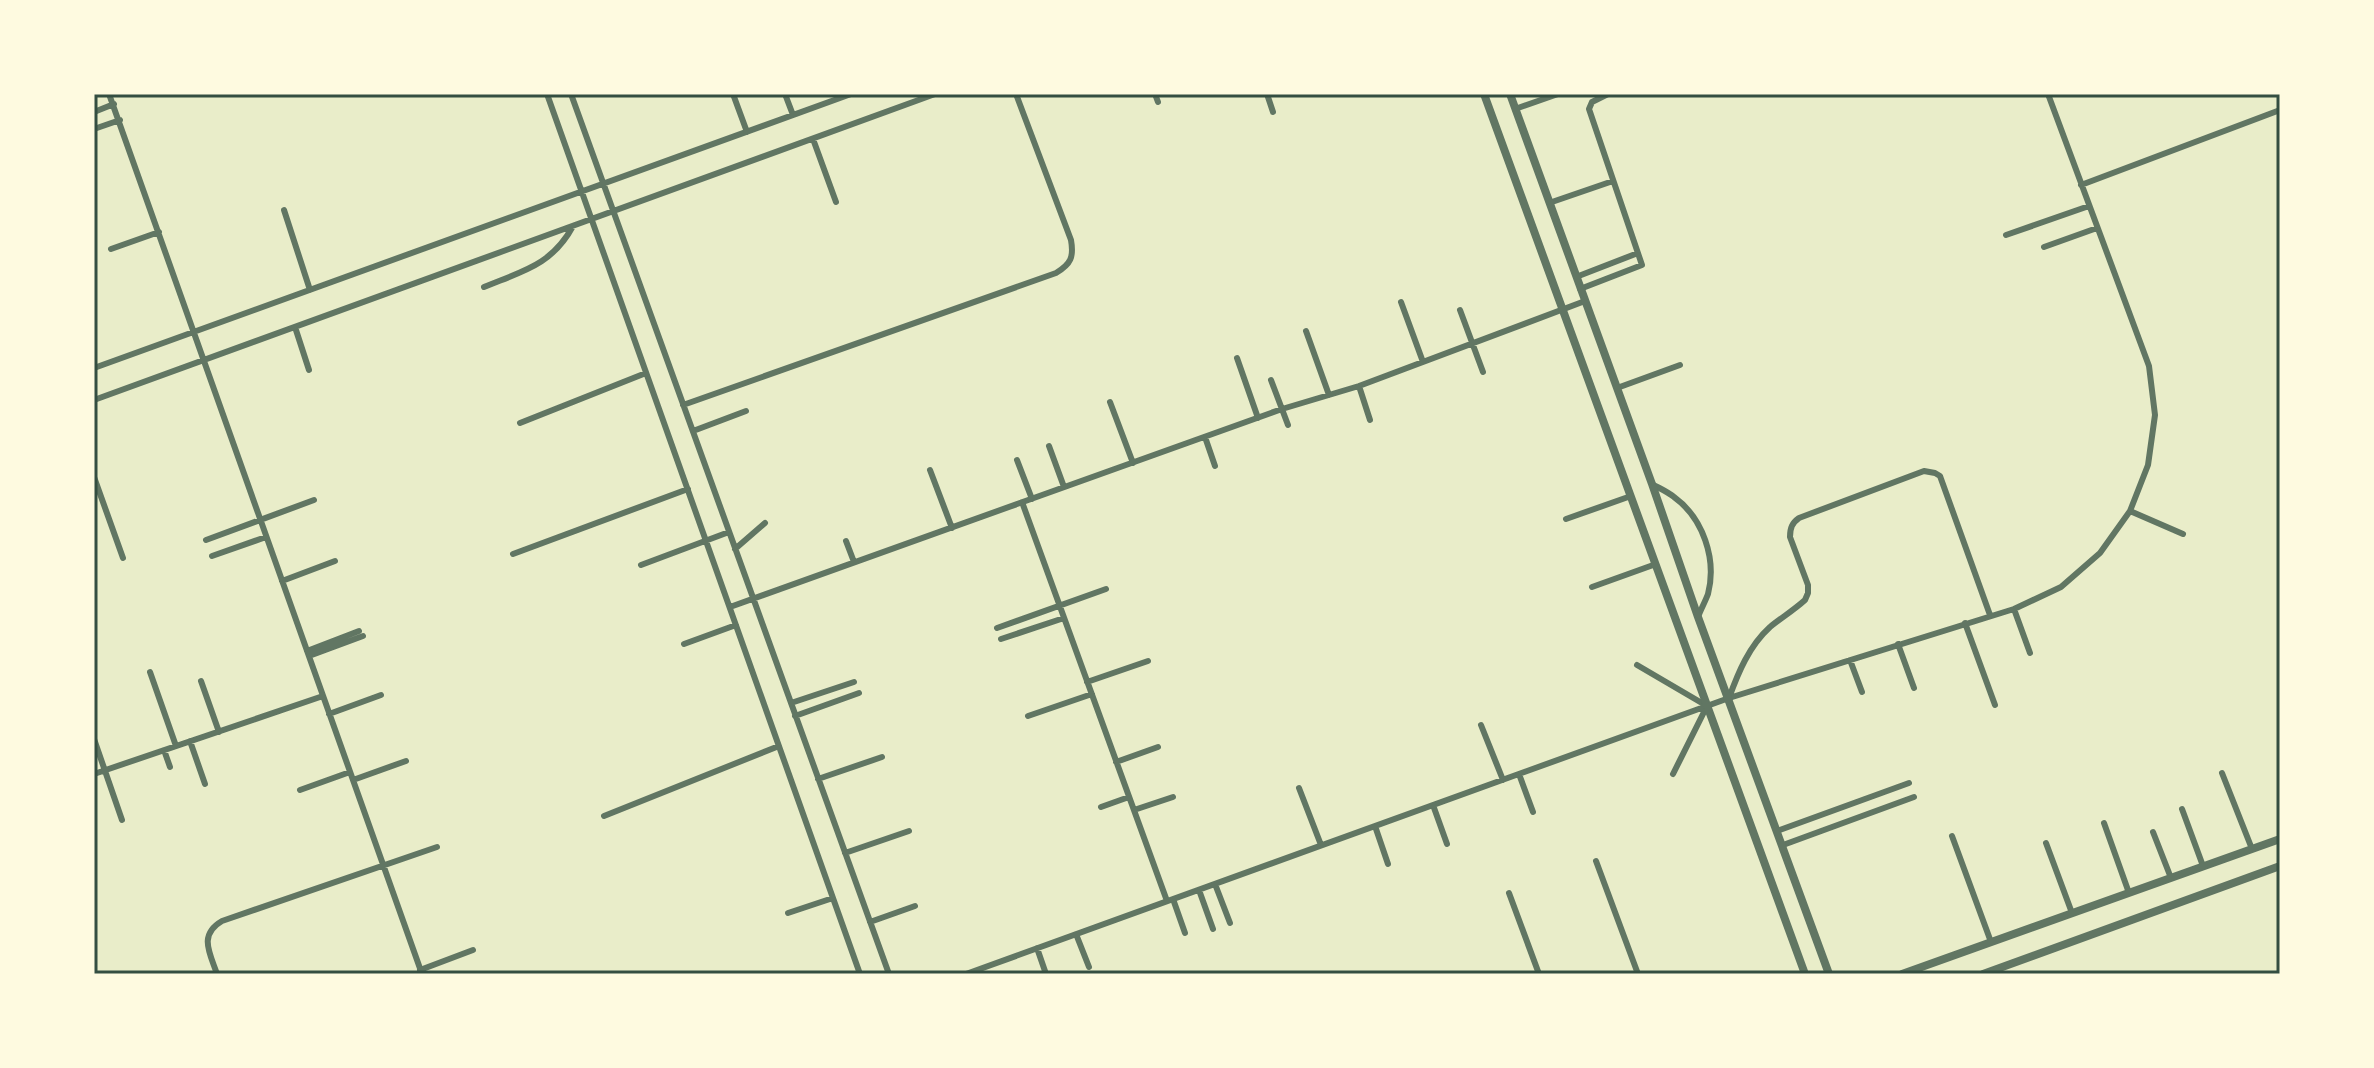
<svg xmlns="http://www.w3.org/2000/svg" width="2374" height="1068" viewBox="0 0 2374 1068" font-family="'Fira Sans Condensed',sans-serif">
  <rect width="100%" height="100%" fill="#e9edc9"/>
  <g fill="none" stroke-linecap="round" stroke-linejoin="round">
    <path stroke="#617663" stroke-width="6" d="M 109,94 L 422,974
      M 547,94 L 860,974
      M 571,94 L 889,974
      M 733,94 L 747,132
      M 785,94 L 793,115
      M 1155,94 L 1158,102
      M 1267,94 L 1273,112
      M 1515,109 L 1558,94
      M 94,112 L 114,104
      M 94,129 L 120,120
      M 813,139 L 836,202
      M 2081,185 L 2280,110
      M 1549,203 L 1613,181
      M 284,210 L 310,290
      M 2006,235 L 2089,206
      M 2044,247 L 2097,228
      M 111,249 L 159,232
      M 1576,277 L 1638,253
      M 484,287 C 523,271 552,265 573,226
      M 1580,289 L 1642,265 L 1589,109 L 1592,102 L 1608,94
      M 1401,302 L 1423,362
      M 1460,310 L 1483,372
      M 295,327 L 309,370
      M 1306,331 L 1329,395
      M 1237,358 L 1258,418
      M 94,368 L 851,94
      M 1271,380 L 1288,425
      M 1359,386 L 1370,420
      M 1617,388 L 1680,365
      M 94,400 L 935,94
      M 1110,402 L 1133,463
      M 683,405 L 1056,273 C 1071,264 1074,257 1071,240 L 1016,94
      M 520,423 L 646,373
      M 693,431 L 746,411
      M 1205,437 L 1215,466
      M 1049,446 L 1064,487
      M 1017,460 L 1032,499
      M 930,470 L 952,528
      M 94,477 L 123,558
      M 1652,484 C 1659,488 1668,492 1674,497 C 1703,518 1717,559 1708,594 C 1705,602 1701,609 1698,617
      M 1022,502 L 1167,901
      M 2130,511 L 2183,534
      M 1566,519 L 1631,496
      M 206,540 L 314,500
      M 846,541 L 854,562
      M 735,549 L 765,523
      M 513,554 L 688,489
      M 212,556 L 266,537
      M 641,565 L 729,532
      M 282,581 L 335,561
      M 1592,587 L 1656,564
      M 730,607 L 1282,409 L 1359,386 L 1585,301
      M 2014,609 L 2030,653
      M 1965,623 L 1995,705
      M 997,628 L 1106,589
      M 1001,639 L 1064,618
      M 684,644 L 736,625
      M 1898,644 L 1914,688
      M 307,651 L 359,631
      M 309,656 L 363,636
      M 1850,660 L 1862,692
      M 1637,665 L 1707,706 L 1673,774
      M 150,672 L 176,746
      M 201,681 L 219,732
      M 1087,682 L 1148,661
      M 1729,698 C 1738,673 1749,646 1770,627 C 1781,618 1794,610 1805,600 L 1808,593 L 1808,585 L 1790,537 C 1790,528 1792,523 1799,518 L 1924,471 L 1935,473 L 1940,476 L 1990,615
      M 791,703 L 854,682
      M 329,714 L 381,695
      M 795,716 L 859,693
      M 1028,716 L 1092,694
      M 1481,725 L 1503,780
      M 94,739 L 122,820
      M 190,741 L 205,784
      M 164,750 L 170,767
      M 1116,762 L 1158,747
      M 2222,773 L 2252,849
      M 94,774 L 323,696
      M 1519,774 L 1533,812
      M 818,779 L 882,757
      M 353,780 L 406,761
      M 1299,788 L 1321,845
      M 300,790 L 350,772
      M 1433,805 L 1447,844
      M 1101,807 L 1129,797
      M 2182,809 L 2203,866
      M 1134,810 L 1173,797
      M 604,816 L 779,746
      M 2104,823 L 2129,893
      M 1375,826 L 1388,864
      M 1777,831 L 1909,783
      M 2153,832 L 2171,878
      M 1952,836 L 1991,942
      M 2046,843 L 2072,913
      M 1783,845 L 1914,797
      M 845,853 L 909,831
      M 1596,861 L 1638,974
      M 1215,884 L 1230,923
      M 1199,890 L 1213,929
      M 1509,893 L 1539,974
      M 1173,899 L 1185,933
      M 788,913 L 833,898
      M 870,922 L 915,906
      M 1076,934 L 1089,967
      M 1037,948 L 1046,974
      M 420,970 L 473,950
      M 217,974 C 210,953 198,935 222,921 L 437,847
      M 966,974 L 1729,698 L 2014,609 L 2061,587 L 2100,553 L 2130,511 L 2148,465 L 2155,415 L 2149,366 L 2048,94"/>
    <path stroke="#617663" stroke-width="8" d="M 1484,94 L 1805,974
      M 1510,94 L 1652,484 L 1698,617 L 1829,974
      M 1902,974 L 2280,839
      M 1983,974 L 2280,866"/>
  </g>
  <rect width="2374" height="1068" fill="none" stroke="#fefae0" stroke-width="192"/>
  <rect x="96" y="96" width="2182" height="876" fill="none" stroke="#344e41" stroke-width="3"/>
</svg>
